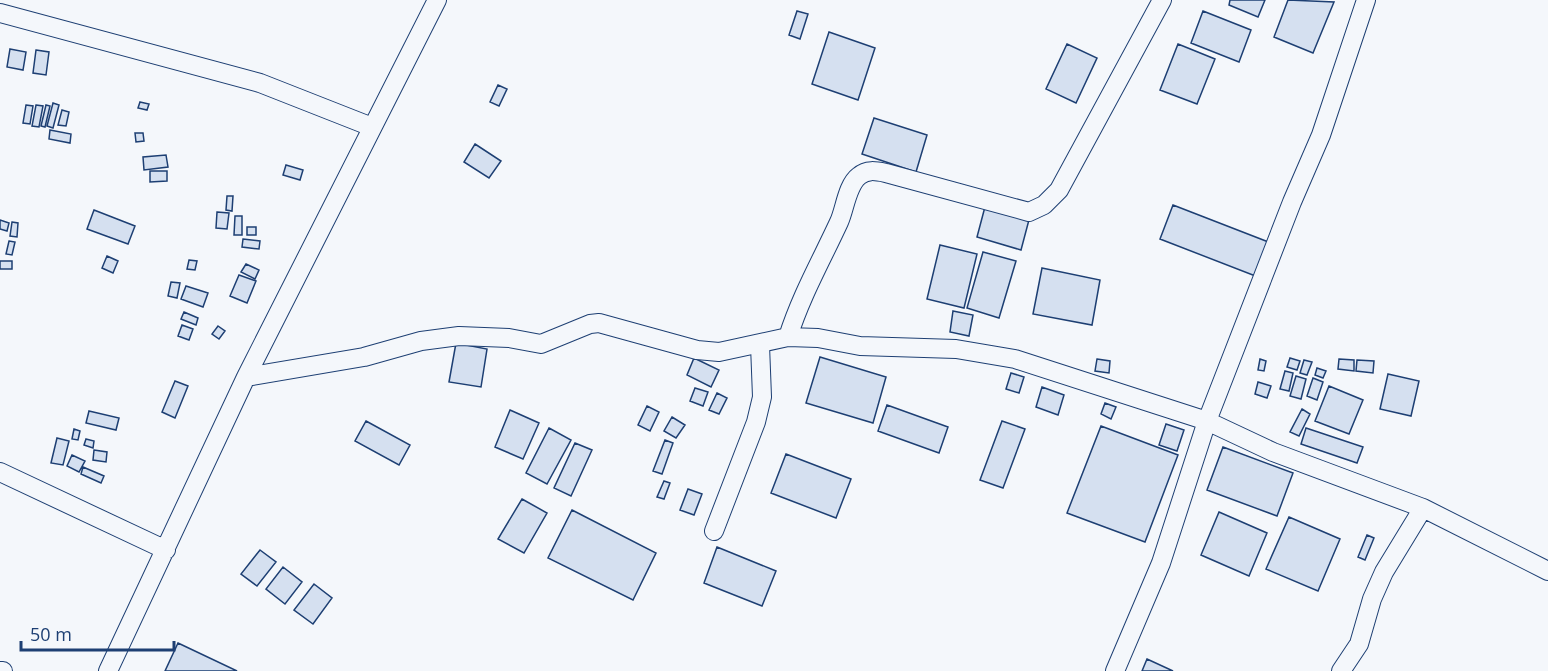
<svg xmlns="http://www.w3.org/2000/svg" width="1548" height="671" viewBox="0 0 1548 671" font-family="'Open Sans',sans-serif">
  <rect width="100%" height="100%" fill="#f4f7fb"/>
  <path fill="#d5e0f0" stroke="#1d3f73" stroke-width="1.5" d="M 1230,0 L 1265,0 L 1258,17 L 1229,5 Z
    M 1288,0 L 1334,2 L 1313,53 L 1274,37 Z
    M 797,11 L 808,14 L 800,39 L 789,35 Z
    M 1203,11 L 1251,30 L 1239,62 L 1191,43 Z
    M 829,32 L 875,48 L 858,100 L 812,84 Z
    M 1067,44 L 1097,58 L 1076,103 L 1046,89 Z
    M 1178,44 L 1215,59 L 1197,104 L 1160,90 Z
    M 10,49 L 26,52 L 23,70 L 7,67 Z
    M 36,50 L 49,52 L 46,75 L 33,73 Z
    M 498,85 L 507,89 L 499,106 L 490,102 Z
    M 140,102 L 149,104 L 147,110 L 138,108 Z
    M 53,103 L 59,105 L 53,128 L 47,126 Z
    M 26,105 L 33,106 L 30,124 L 23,123 Z
    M 36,105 L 43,106 L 39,127 L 32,126 Z
    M 46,105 L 50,106 L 45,127 L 41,126 Z
    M 62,110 L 69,112 L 66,126 L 58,125 Z
    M 874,118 L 927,135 L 916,172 L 862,154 Z
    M 50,130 L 71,134 L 70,143 L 49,139 Z
    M 135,133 L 143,133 L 144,141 L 136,142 Z
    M 475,144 L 501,161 L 489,178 L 464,162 Z
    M 166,155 L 168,167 L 144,170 L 143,157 Z
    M 286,165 L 303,170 L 300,180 L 283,175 Z
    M 150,171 L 167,171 L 167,181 L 150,182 Z
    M 227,196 L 233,196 L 232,211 L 226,210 Z
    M 986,203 L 1030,216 L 1021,250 L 977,237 Z
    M 1173,205 L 1271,243 L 1258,277 L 1160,239 Z
    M 94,210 L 135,226 L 128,244 L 87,229 Z
    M 217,212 L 229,213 L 227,229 L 216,228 Z
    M 235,216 L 242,216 L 242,235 L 234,235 Z
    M 0,220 L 9,223 L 7,231 L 0,229 Z
    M 12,222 L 18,223 L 17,237 L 10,236 Z
    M 247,227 L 256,227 L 256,235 L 247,235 Z
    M 243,239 L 260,241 L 259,249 L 242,247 Z
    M 9,241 L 15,242 L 12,255 L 6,254 Z
    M 940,245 L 977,254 L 964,308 L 927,299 Z
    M 983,252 L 1016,261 L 999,318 L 967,308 Z
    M 107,256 L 118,261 L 113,273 L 102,268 Z
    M 189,260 L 197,261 L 195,270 L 187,269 Z
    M 0,261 L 12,261 L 12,269 L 0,269 Z
    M 246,264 L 259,270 L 255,279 L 241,272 Z
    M 1042,268 L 1100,280 L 1092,325 L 1033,314 Z
    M 239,275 L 256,281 L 247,303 L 230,296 Z
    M 171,282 L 180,283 L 177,298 L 168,296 Z
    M 186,286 L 208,293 L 203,307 L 181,299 Z
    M 953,311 L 973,315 L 969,336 L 950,332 Z
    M 184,312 L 198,318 L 196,325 L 181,319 Z
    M 182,325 L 193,329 L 189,340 L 178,336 Z
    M 218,326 L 225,331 L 219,339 L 212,334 Z
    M 456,343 L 487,349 L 481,387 L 449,382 Z
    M 820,357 L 886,377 L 873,423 L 806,403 Z
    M 694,358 L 719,370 L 711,387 L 687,375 Z
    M 1290,358 L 1300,361 L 1297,370 L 1287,367 Z
    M 1097,359 L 1110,361 L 1109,373 L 1095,371 Z
    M 1260,359 L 1266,361 L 1264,371 L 1258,370 Z
    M 1339,359 L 1354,360 L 1354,371 L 1338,369 Z
    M 1304,360 L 1312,362 L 1307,375 L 1300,373 Z
    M 1357,360 L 1374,361 L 1373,373 L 1356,371 Z
    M 1317,368 L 1326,371 L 1323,378 L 1315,375 Z
    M 1285,371 L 1293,373 L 1289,391 L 1280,389 Z
    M 1011,373 L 1024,377 L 1019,393 L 1006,389 Z
    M 1388,374 L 1419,381 L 1411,416 L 1380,409 Z
    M 1296,376 L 1306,379 L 1301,399 L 1290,396 Z
    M 1313,378 L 1323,382 L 1317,400 L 1307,396 Z
    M 175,381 L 188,386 L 175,418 L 162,412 Z
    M 1258,382 L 1271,386 L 1267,398 L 1255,394 Z
    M 1329,386 L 1363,400 L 1349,434 L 1315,421 Z
    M 1042,387 L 1064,395 L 1058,415 L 1036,407 Z
    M 695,388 L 708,392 L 703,406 L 690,401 Z
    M 717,393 L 727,398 L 719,414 L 709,410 Z
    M 1105,403 L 1116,407 L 1111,419 L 1101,414 Z
    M 887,405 L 948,427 L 939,453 L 878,431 Z
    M 647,406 L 659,412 L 650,431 L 638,425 Z
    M 1302,409 L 1310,414 L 1299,436 L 1290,432 Z
    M 510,410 L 539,423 L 523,459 L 495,447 Z
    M 89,411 L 119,418 L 116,430 L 86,423 Z
    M 672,417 L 685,425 L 676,438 L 664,431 Z
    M 366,421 L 410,445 L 399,465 L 355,441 Z
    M 1002,421 L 1025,429 L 1003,488 L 980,480 Z
    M 1166,424 L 1184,430 L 1177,451 L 1159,445 Z
    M 1101,426 L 1178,455 L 1145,542 L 1067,513 Z
    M 549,428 L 571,440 L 547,484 L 526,473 Z
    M 1306,428 L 1363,447 L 1357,463 L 1301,444 Z
    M 74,429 L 80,431 L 78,440 L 72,439 Z
    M 57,438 L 69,441 L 63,465 L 51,463 Z
    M 86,439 L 94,441 L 93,448 L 84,445 Z
    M 665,440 L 673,443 L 662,474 L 653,471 Z
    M 575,443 L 592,450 L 571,496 L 554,488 Z
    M 1223,447 L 1293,473 L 1277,516 L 1207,490 Z
    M 94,450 L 107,452 L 106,462 L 93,460 Z
    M 786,454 L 851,479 L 836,518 L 771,493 Z
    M 72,455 L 85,461 L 79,472 L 67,466 Z
    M 83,467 L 104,476 L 101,483 L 81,474 Z
    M 664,481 L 670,483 L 664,499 L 657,497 Z
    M 688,489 L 702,494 L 694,515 L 680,510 Z
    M 522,499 L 547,513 L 524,553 L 498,539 Z
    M 572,510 L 656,553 L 633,600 L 548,558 Z
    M 1219,512 L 1267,533 L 1249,576 L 1201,555 Z
    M 1289,517 L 1340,539 L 1318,591 L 1266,569 Z
    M 1367,535 L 1374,538 L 1365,560 L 1358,557 Z
    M 717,547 L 776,571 L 762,606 L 704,583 Z
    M 260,550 L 276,562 L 257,586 L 241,574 Z
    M 283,567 L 302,582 L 285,604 L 266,589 Z
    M 314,584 L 332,598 L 313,624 L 294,610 Z
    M 178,643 L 237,671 L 165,671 Z
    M 1147,659 L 1173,671 L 1142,671 Z"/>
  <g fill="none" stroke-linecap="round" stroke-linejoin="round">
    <defs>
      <path id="minor" d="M 1366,0 L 1321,135 L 1292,202 L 1207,421 L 1273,452 L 1423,508 L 1548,571
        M 0,13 L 260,83 L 372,127
        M 788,337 C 801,296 821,261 839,222 C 845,209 847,185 859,176 C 867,169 876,171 886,173 L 1029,212 L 1044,205 L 1059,190 L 1162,0
        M 246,377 L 364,357 L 421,341 L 459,336 L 509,338 L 541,344 L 590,324 L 599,323 L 697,350 L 719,352 L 788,337 L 818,338 L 860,346 L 956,349 L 1015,359 L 1207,421 L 1161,563 L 1115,671
        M 0,472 L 166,550
        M 714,531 L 756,422 L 762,397 L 760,345
        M 0,671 L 3,671
        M 108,671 L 246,377 L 437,0
        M 1341,671 L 1359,644 L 1372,599 L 1384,572 L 1423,508"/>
    </defs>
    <use href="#minor" stroke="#1d3f73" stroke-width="20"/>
    <use href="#minor" stroke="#f4f7fb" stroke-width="18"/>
  </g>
  <path d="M21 641v9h153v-9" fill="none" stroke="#1d3f73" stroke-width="3"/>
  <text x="30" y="641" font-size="18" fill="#1d3f73" stroke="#f4f7fb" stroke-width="4.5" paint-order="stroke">50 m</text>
</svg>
